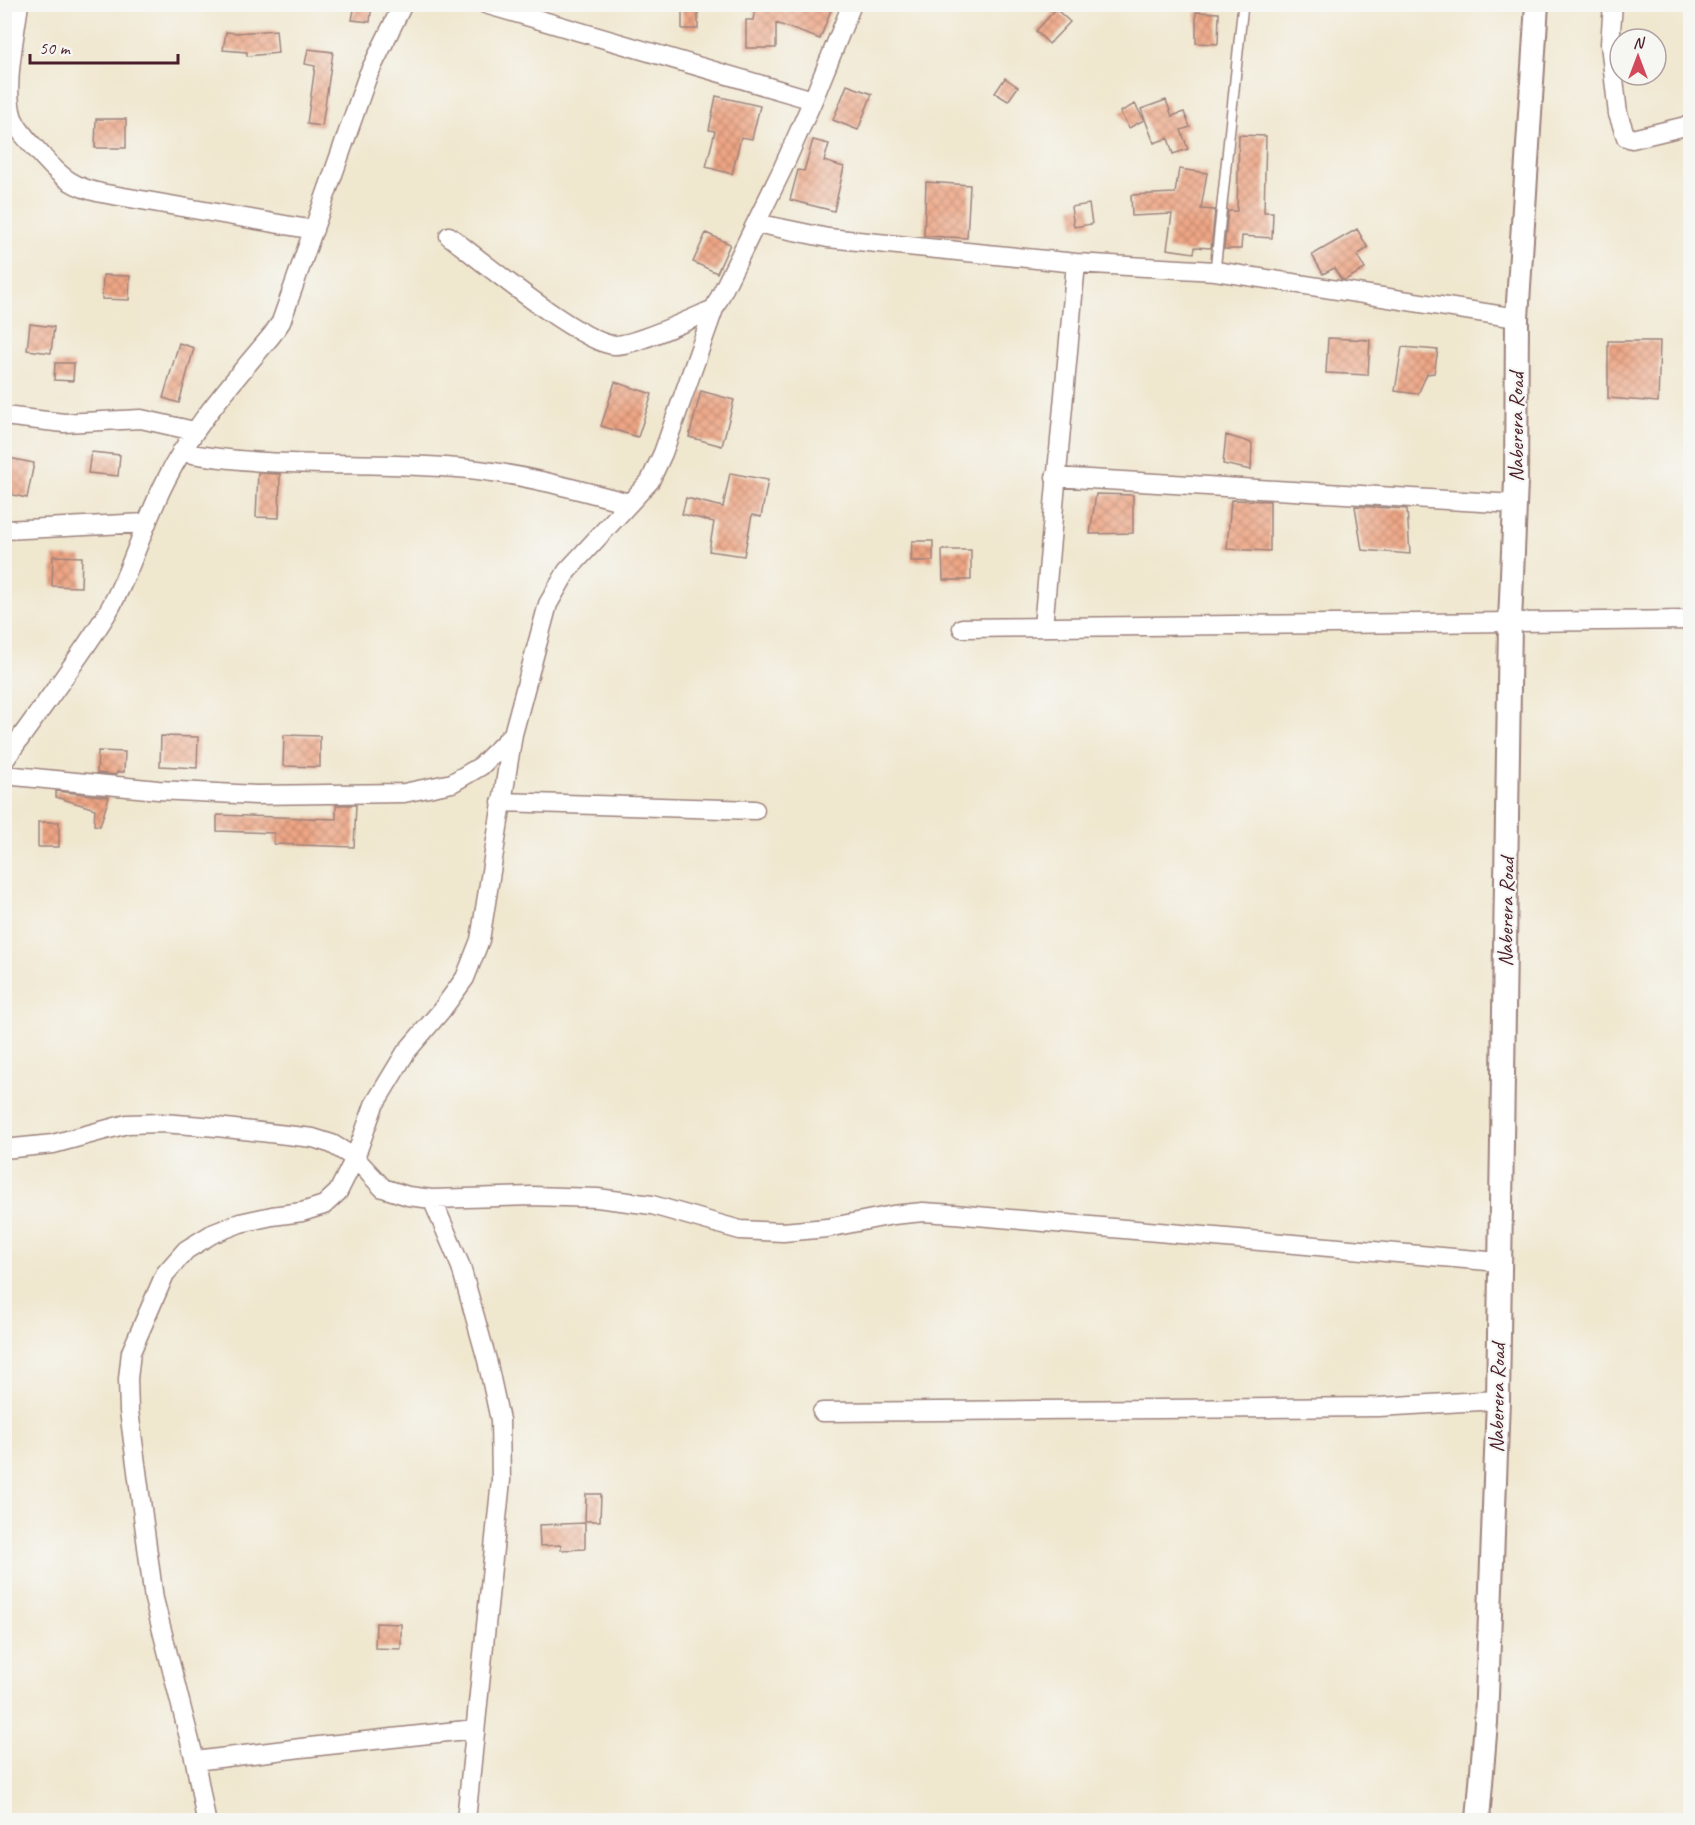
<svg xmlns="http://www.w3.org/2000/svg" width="1695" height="1825" viewBox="0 0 1695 1825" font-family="Caveat,sans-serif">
  <defs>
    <pattern id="building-cross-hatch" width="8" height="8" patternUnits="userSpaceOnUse" patternTransform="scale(1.5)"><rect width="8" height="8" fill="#eea685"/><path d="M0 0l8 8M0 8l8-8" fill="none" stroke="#c3876d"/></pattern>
  </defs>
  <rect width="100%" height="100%" fill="#f6f6f2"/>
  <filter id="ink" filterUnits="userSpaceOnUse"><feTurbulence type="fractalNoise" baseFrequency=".0167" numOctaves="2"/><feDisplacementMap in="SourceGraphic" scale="12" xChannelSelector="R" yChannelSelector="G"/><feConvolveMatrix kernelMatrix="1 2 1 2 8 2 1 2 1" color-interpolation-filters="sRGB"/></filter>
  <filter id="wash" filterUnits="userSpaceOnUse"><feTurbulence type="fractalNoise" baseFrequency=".008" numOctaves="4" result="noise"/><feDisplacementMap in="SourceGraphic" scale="24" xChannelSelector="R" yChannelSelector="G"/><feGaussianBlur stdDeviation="1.35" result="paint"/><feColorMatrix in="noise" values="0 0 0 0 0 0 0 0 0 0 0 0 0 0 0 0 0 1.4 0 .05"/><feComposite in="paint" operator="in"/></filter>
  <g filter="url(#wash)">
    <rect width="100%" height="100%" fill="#f0e7cf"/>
    <g id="blocks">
      <path fill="url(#building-cross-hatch)" d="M 355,4 L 372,4 L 370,22 L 352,20 Z
        M 682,4 L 698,4 L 698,29 L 682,29 Z
        M 756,4 L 816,4 L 831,10 L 820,39 L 776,23 L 776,48 L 746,48 L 746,20 L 753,20 Z
        M 1056,9 L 1070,22 L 1049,44 L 1036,31 Z
        M 1196,12 L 1219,13 L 1218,44 L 1196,43 Z
        M 276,30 L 278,53 L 247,56 L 247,52 L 223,50 L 226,32 L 236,33 Z
        M 308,49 L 333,52 L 322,126 L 307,124 L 315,66 L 305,64 Z
        M 1005,78 L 1018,87 L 1008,101 L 995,93 Z
        M 847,85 L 872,94 L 858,130 L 833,120 Z
        M 716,96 L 760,106 L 752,139 L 741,137 L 732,174 L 706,167 L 715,131 L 709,130 Z
        M 1166,100 L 1172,116 L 1184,112 L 1190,127 L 1181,130 L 1188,149 L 1173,154 L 1168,138 L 1154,143 L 1141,109 Z
        M 1135,104 L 1144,120 L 1129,128 L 1120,112 Z
        M 96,119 L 126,119 L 126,148 L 95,148 Z
        M 1239,135 L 1266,136 L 1264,212 L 1273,212 L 1272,238 L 1242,236 L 1241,249 L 1224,249 L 1228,211 L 1237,211 Z
        M 813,140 L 829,144 L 824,161 L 844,167 L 834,211 L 790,200 L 798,170 L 804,171 Z
        M 1179,169 L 1207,173 L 1201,209 L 1215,210 L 1211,248 L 1195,247 L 1194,253 L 1167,249 L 1172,214 L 1132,216 L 1131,195 L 1175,193 Z
        M 926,182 L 970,185 L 967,238 L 924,236 Z
        M 1089,204 L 1092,224 L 1074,227 L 1071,207 Z
        M 1357,229 L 1368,248 L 1357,255 L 1365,269 L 1345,280 L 1341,279 L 1334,268 L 1323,274 L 1312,255 Z
        M 706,233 L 730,244 L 717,273 L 693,262 Z
        M 103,275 L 130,276 L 129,300 L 102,299 Z
        M 30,324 L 54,327 L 51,353 L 27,350 Z
        M 1328,338 L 1370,340 L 1368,375 L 1326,373 Z
        M 1608,341 L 1660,341 L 1658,402 L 1608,398 Z
        M 179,343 L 194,348 L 179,403 L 163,398 Z
        M 1402,347 L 1438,350 L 1434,373 L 1427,374 L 1418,394 L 1395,391 Z
        M 55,363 L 74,363 L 73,381 L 54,380 Z
        M 615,382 L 652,394 L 638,437 L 601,426 Z
        M 701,391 L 734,400 L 722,446 L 689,437 Z
        M 1226,435 L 1252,443 L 1251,470 L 1223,464 Z
        M 91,452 L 120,455 L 118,476 L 88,473 Z
        M 4,457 L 34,463 L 27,498 L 4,493 Z
        M 258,473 L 280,474 L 279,518 L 256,517 Z
        M 730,473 L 768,480 L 761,517 L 752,515 L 744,556 L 709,551 L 714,522 L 682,514 L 686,498 L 723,507 Z
        M 1096,494 L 1133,495 L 1133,533 L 1090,534 Z
        M 1231,500 L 1270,501 L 1270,551 L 1227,549 Z
        M 1355,506 L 1407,509 L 1410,554 L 1362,550 Z
        M 912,541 L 933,541 L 933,561 L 911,561 Z
        M 942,550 L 971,550 L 971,580 L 943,580 Z
        M 53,556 L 82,557 L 81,587 L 52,586 Z
        M 284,735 L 320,736 L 320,767 L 283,766 Z
        M 161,736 L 198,737 L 197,768 L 160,766 Z
        M 98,751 L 125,752 L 124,772 L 117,772 L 116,775 L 97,773 Z
        M 56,791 L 109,797 L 100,826 L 94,825 L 95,809 L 56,797 Z
        M 336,805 L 356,805 L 354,847 L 274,844 L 274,833 L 217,831 L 217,815 L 336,819 Z
        M 38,822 L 59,822 L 59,847 L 38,847 Z
        M 586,1494 L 601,1494 L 600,1521 L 585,1521 Z
        M 585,1523 L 585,1549 L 561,1550 L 561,1545 L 540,1546 L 539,1525 Z
        M 376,1623 L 401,1624 L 401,1649 L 375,1648 Z"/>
    </g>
  </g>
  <g filter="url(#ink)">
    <use href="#blocks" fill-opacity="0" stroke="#9d837d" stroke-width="1.5"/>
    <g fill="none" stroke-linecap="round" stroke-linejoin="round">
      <defs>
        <path id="service" d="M 1215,271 L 1243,4"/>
        <path id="minor" d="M 19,4 C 15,35 3,91 13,118 C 19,133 34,146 44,158 C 63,179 74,187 101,193 L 314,230
          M 485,4 L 813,100
          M 1613,4 L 1610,44 L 1618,114 L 1626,137 L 1632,139 L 1690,125
          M 756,223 L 828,238 L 1076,263 L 1215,271 L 1517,318
          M 449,236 C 479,259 582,344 614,345 C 634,346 693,318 714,309
          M 4,416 L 64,423 L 141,419 L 194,431
          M 181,452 C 279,471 379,459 478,470 C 529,476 579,490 629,503
          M 1055,477 L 1515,504
          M 4,530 L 146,523
          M 1043,627 L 1076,263
          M 962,628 L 1690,620
          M 4,761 C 38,712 75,665 106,615 C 131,573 143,525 165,482 C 192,427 233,382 272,335 L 281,322 L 368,75 L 403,4
          M 4,775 L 158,790 L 256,795 L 404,793 L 452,783 L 481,766 L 513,734
          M 501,802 L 755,810
          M 4,1149 L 53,1144 L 127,1124 L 162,1123 L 217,1127 L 313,1138 L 332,1144 L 355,1158 L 383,1188 L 408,1196 L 432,1199 L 531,1196 L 597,1198 L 652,1205 L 740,1230 L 783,1232 L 827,1228 L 893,1215 L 923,1212 L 954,1214 L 1499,1262
          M 432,1199 L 461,1267 L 487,1360 L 500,1420 L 501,1480 L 466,1820
          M 822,1412 L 1379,1407 L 1498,1400
          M 195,1761 L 301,1748 L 475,1729
          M 206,1820 L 195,1761 L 154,1599 L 129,1411 L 128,1379 L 131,1352 L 165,1274 L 186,1250 L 212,1234 L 240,1223 L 272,1216 L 302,1212 L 324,1205 L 338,1192 L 355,1158 L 374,1105 L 406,1052 L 441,1011 L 465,978 L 480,940 L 513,734 L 548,604 L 567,571 L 650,481 L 663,453 L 714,309 L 782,170 L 813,100 L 852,4"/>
        <path id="tertiary" d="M 1478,1820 L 1486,1722 L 1498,1400 L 1510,622 L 1516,481 L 1517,318 L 1537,4"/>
      </defs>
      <use href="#service" stroke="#9d837d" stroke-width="12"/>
      <use href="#minor" stroke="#9d837d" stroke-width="21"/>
      <use href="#tertiary" stroke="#9d837d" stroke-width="26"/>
      <use href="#service" stroke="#fff" stroke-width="9"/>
      <use href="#minor" stroke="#fff" stroke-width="18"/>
      <use href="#tertiary" stroke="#fff" stroke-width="22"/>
    </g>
  </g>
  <g text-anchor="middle" stroke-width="4.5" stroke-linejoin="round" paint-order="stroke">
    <g font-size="21" fill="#4a1f2b" stroke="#f6f6f2">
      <text transform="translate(1516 427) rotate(-90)" y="7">Naberera Road</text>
      <text transform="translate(1506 912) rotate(-89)" y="7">Naberera Road</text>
      <text transform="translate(1497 1398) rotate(-89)" y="7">Naberera Road</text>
    </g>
  </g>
  <rect width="1695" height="1825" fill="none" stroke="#f6f6f2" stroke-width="24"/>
  <g transform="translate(1638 57)"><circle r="28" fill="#f6f6f2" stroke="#b1a0a2" stroke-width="1.5"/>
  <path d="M0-4.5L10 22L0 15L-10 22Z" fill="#d1495b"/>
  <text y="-9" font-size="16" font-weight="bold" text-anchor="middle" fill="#4a1f2b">N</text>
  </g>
  <path d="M30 54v9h148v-9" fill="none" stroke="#4a1f2b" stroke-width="3"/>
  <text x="39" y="54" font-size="18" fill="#4a1f2b" stroke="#f6f6f2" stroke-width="4.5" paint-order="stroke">50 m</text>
</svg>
